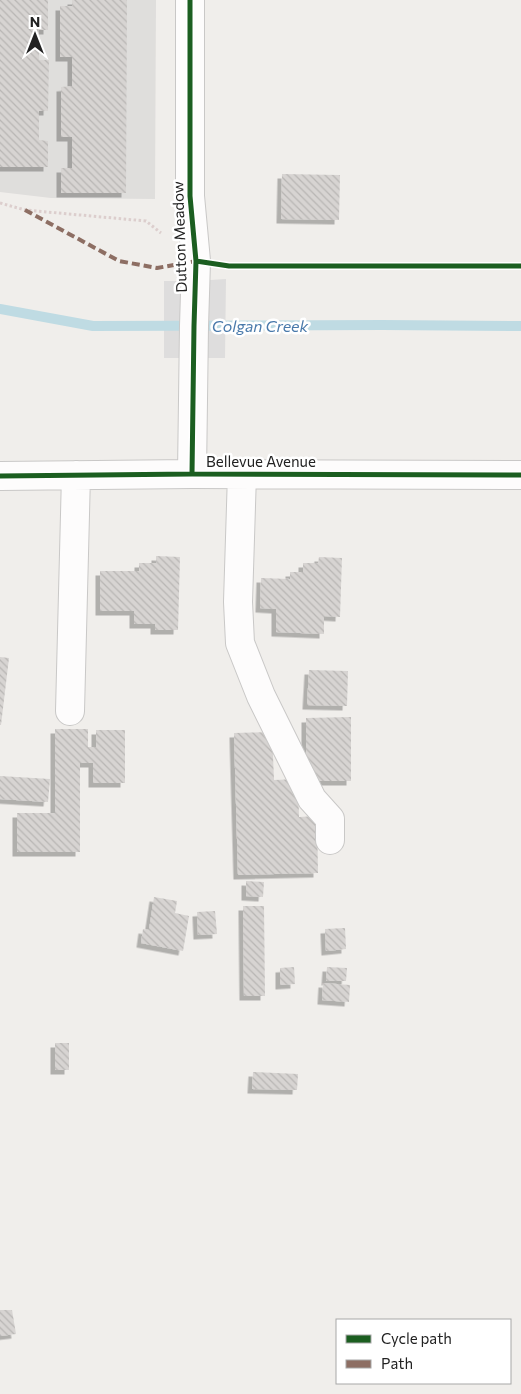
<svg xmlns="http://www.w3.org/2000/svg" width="521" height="1394" viewBox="0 0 521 1394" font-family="Commissioner,sans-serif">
  <defs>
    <pattern id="building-back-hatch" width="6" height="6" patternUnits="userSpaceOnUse" patternTransform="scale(1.25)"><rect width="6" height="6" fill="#d7d4d2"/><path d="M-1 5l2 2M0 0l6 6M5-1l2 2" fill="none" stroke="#b8b6b4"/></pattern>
    <filter id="shadow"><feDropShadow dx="-4.5" dy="4.5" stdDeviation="0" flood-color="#0004"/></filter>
  </defs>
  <rect width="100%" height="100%" fill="#f0eeeb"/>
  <path fill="#dfdedc" d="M 0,0 L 156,0 L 155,199 L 51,198 L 0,192 Z"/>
  <path fill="#dedddd" d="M 226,279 L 225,358 L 164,358 L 164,281 L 195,281 Z"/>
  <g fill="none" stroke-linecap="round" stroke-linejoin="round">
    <path stroke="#bfdbe3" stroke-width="10" d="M 0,309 L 93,326 L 382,325 L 521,326"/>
  </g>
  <path fill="url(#building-back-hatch)" filter="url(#shadow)" d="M 0,0 L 48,0 L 48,30 L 39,30 L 39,60 L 49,60 L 48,111 L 39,111 L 39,140 L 48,141 L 48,167 L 0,167 Z
    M 72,0 L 127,0 L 126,193 L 61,193 L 61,168 L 72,168 L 72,137 L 61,137 L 61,87 L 72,86 L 72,57 L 60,57 L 60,6 L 72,6 Z
    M 282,174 L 340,175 L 339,220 L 281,219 Z
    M 156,556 L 180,557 L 178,630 L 155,630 L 155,624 L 134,624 L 134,611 L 100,611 L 100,571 L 139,571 L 139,563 L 156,563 Z
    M 319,557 L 342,558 L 340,617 L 324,616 L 324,634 L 276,632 L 276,609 L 260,608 L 261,578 L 290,579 L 290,572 L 303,572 L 303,563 L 318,563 Z
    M 0,657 L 9,658 L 1,725 L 0,725 Z
    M 309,670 L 348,671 L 347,706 L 307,705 Z
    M 351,717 L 351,781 L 306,781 L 306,718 Z
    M 55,729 L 88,729 L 88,747 L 96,747 L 96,730 L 125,730 L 125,783 L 93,783 L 93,763 L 80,763 L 80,852 L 17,852 L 17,813 L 55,813 Z
    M 272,732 L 274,780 L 298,779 L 299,817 L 317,816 L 318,873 L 238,875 L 234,733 Z
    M 0,776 L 50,779 L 48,802 L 0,799 Z
    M 246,881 L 264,882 L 263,897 L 246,896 Z
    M 154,897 L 177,901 L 175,913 L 189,916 L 183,951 L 141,943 L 143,929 L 149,930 Z
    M 243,906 L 264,906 L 265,996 L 244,996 Z
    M 215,911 L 217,934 L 198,935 L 197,912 Z
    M 345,928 L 346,949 L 326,951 L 325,929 Z
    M 294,967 L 295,984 L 280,985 L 280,968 Z
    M 327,967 L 347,968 L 346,981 L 326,981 Z
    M 323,983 L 350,985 L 349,1002 L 322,1000 Z
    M 55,1043 L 69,1043 L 69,1070 L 55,1070 Z
    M 253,1072 L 298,1074 L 297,1090 L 252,1089 Z
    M 0,1310 L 12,1310 L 16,1334 L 0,1336 Z"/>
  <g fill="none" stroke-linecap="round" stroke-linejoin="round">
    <defs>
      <path id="minor" d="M 190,0 L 190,196 L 196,261 L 194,326 L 192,474
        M 242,474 L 238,602 L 240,643 L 261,696 L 312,799 L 330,819 L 330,840
        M 0,476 L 192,474 L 521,475
        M 70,711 L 76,475"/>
    </defs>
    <use href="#minor" stroke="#c9c8c7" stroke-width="30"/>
    <path stroke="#dccecd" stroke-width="3" stroke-dasharray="2.5 2.5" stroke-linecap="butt" d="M 0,203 L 25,210 L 146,221 L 161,233"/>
    <use href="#minor" stroke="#fdfcfc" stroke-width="28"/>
    <path stroke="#8d6e63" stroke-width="4" stroke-dasharray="8 4" stroke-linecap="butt" d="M 25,210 L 119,261 L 157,268 L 196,261"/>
    <defs>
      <path id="cycleway" d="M 190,0 L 190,196 L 196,261 L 194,326 L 192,474
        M 196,261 L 229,266 L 521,266
        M 0,476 L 192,474 L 521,475"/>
    </defs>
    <use href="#cycleway" stroke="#fff" stroke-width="8"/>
    <use href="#cycleway" stroke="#1b5e20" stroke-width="5"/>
  </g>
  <g text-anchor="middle" stroke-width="5" stroke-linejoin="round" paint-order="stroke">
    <g font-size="15" fill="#222" stroke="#fff">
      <text transform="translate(180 237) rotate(-92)" y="5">Dutton Meadow</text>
      <text x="261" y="467">Bellevue Avenue</text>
    </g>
    <g font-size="16" font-style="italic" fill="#4a7aab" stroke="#fff">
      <text x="260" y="332">Colgan Creek</text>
    </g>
  </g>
  <rect x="336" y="1319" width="175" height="65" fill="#ffffff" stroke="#a7a7a7"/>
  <rect x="346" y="1335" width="25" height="8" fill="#1b5e20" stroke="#a7a7a7"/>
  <text x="381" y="1344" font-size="15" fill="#222222">Cycle path</text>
  <rect x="346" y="1360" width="25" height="8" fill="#8d6e63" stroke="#a7a7a7"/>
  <text x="381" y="1369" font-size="15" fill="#222222">Path</text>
  <g transform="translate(35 35)" stroke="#ffffff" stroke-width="4" paint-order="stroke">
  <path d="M0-4L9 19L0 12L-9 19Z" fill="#222222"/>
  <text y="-8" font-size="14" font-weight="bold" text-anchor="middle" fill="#222222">N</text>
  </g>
</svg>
